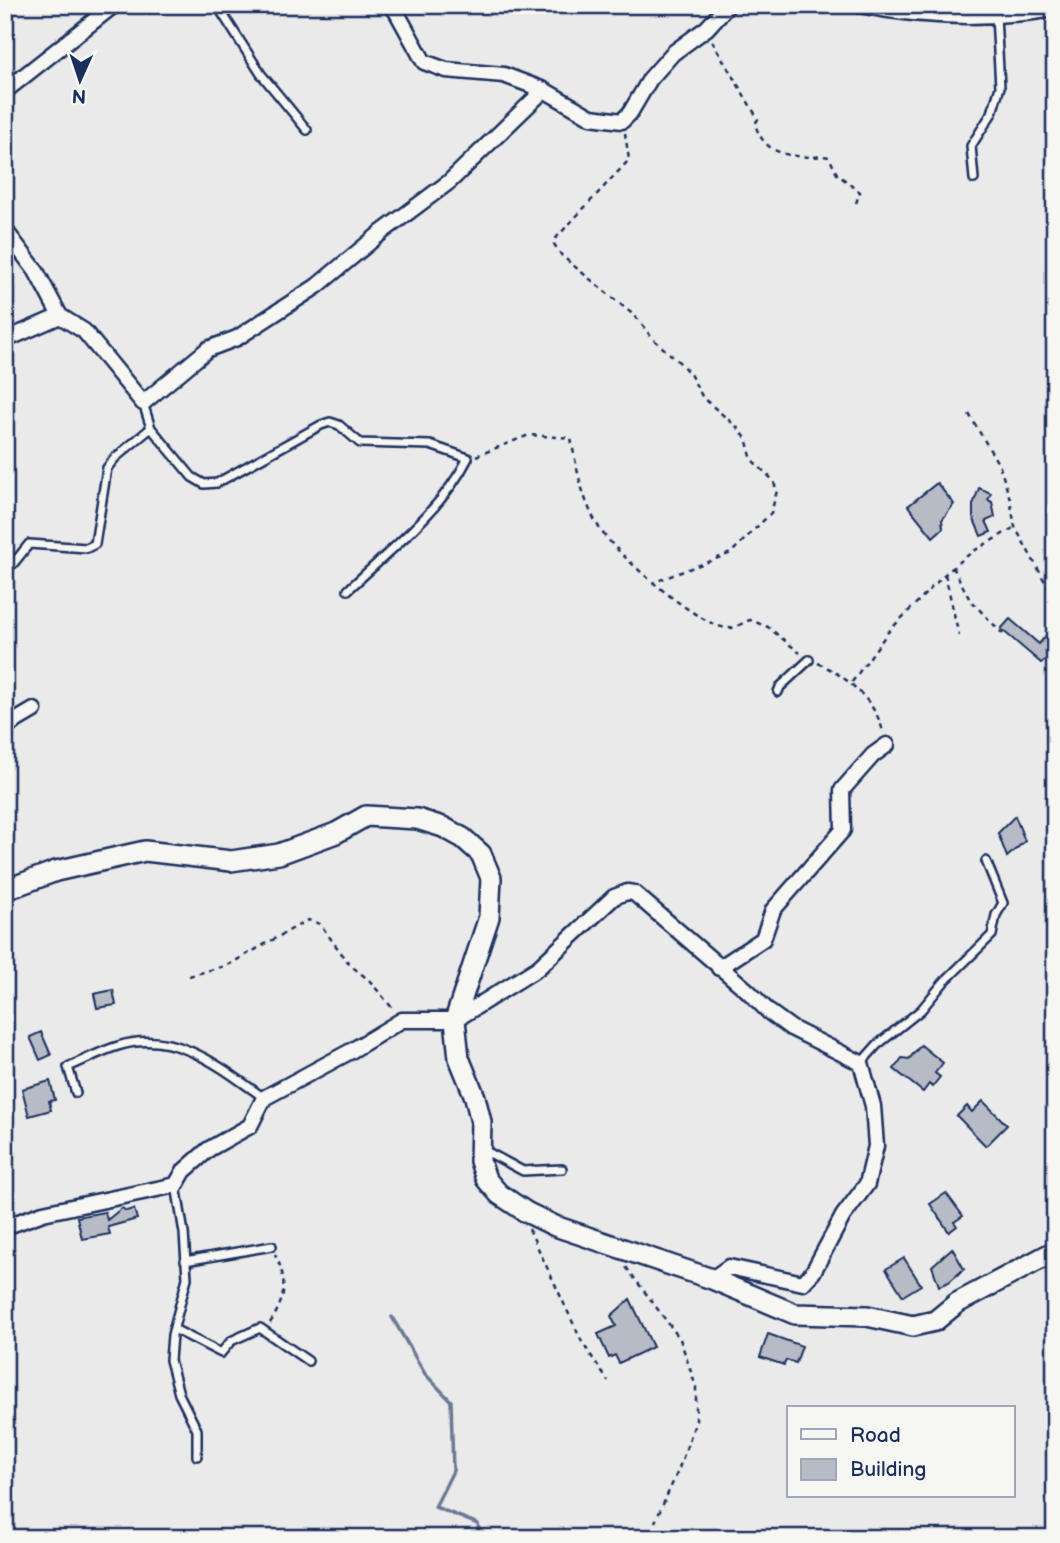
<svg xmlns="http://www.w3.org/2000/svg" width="1060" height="1543" viewBox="0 0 1060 1543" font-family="'Balsamiq Sans',sans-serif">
  <rect width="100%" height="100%" fill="#e9eae9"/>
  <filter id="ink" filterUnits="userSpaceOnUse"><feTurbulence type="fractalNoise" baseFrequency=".0143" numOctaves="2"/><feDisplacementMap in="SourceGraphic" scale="14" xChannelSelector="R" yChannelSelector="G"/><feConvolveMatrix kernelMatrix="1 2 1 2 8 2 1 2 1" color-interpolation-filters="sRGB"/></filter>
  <g filter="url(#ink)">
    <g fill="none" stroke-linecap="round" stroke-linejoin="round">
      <path stroke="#6c7995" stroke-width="3.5" d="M 392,1317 L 425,1374 L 451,1401 L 453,1471 L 435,1507 L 478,1524 L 480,1538"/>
    </g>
    <path fill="#b6bbc6" stroke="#1b2f5e" stroke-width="2" d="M 937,483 L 954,504 L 942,520 L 943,528 L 933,537 L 908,506 Z
      M 979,488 L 991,493 L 988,500 L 992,502 L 995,517 L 986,521 L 991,532 L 981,536 L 973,517 L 973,505 Z
      M 1010,619 L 1039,644 L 1050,631 L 1055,638 L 1055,654 L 1041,663 L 1001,629 Z
      M 1015,816 L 1025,841 L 1007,857 L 998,833 Z
      M 113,990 L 116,1005 L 97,1008 L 94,994 Z
      M 41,1032 L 51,1055 L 40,1060 L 30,1037 Z
      M 921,1045 L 943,1063 L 935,1073 L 940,1077 L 932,1087 L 929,1084 L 923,1092 L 894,1069 L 902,1058 L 909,1059 Z
      M 50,1081 L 55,1100 L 49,1101 L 51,1110 L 29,1116 L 22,1089 Z
      M 983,1101 L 1007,1125 L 986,1146 L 957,1116 L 967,1106 L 972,1112 Z
      M 946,1193 L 963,1216 L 954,1222 L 957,1226 L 949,1232 L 930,1204 Z
      M 122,1208 L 126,1211 L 134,1209 L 137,1219 L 108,1227 L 110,1234 L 82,1239 L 77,1217 L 105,1212 L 107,1220 Z
      M 952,1248 L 964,1269 L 949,1282 L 939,1286 L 932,1266 Z
      M 904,1258 L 921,1285 L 903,1296 L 886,1269 Z
      M 630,1299 L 653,1347 L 619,1363 L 615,1355 L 609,1358 L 598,1334 L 616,1326 L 611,1316 Z
      M 768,1334 L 802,1346 L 796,1363 L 786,1360 L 784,1365 L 760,1357 Z"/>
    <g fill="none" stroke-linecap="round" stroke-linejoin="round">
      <defs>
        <path id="lane" d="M 217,5 L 261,74 L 307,130
          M 974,179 L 971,146 L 992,113 L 1000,87 L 996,16
          M 143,403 L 151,428 L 192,477 L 204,484 L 217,483 L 321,425 L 330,422 L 339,425 L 360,443 L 430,445 L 468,458 C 442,510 390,550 348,590
          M 5,566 L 13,564 L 29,544 L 87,548 L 95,544 L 107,468 L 115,458 L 151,428
          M 778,692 L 780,687 L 809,660
          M 861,1063 L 877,1045 L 921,1010 L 944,982 L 992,935 L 996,915 L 1003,903 L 986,861
          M 76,1093 L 68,1067 C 85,1060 101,1051 118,1046 C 174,1028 221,1067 264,1098
          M 484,1150 L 523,1171 L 562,1169
          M 176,1185 L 184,1233 L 187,1278 L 172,1335 L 170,1360 L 179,1394 L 197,1430 L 197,1456
          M 185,1261 L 272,1246
          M 174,1329 L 221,1353 L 231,1341 L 260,1328 L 308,1361"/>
        <path id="street" d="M 390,5 L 396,11 L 424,62 L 446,70 L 504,75 L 544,90 L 591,117 L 622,121 L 630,113 L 650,79 L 673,53 L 707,28 L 728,5
          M 859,5 C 923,18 991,19 1055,9
          M 5,91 L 114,5
          M 5,230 L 36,271 L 60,316 L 84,331 L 143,403 L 208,349 L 237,338 L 317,286 L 382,232 L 449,182 L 544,90
          M 5,340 L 60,316
          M 5,727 L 34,710
          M 719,968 L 763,939 L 773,910 L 843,830 L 842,790 L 873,755 L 887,745
          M 5,1227 L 43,1213 L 176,1185 L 184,1171 L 209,1149 L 250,1126 L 264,1098 L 351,1051 L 402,1020 L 455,1020 L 538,968 L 614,897 L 627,892 L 634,893 L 748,991 L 769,1012 L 791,1028 L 861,1063 L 873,1106 L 876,1146 L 867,1184 L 843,1216 L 813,1272 L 803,1283 L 729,1267 L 712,1279"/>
        <path id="secondary" d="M 5,890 L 56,871 L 145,851 L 231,861 L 279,854 L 336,833 L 366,816 L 417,819 L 443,827 L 463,838 L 481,854 L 491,878 L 489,917 L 455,1020 L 459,1058 L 475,1097 L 481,1122 L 480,1161 L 486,1179 L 499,1194 L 526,1212 L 555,1226 L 712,1279 L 795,1314 L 867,1316 L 913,1326 L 935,1321 L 957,1303 L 1055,1251"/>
      </defs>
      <use href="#lane" stroke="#1b2f5e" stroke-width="12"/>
      <use href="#street" stroke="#1b2f5e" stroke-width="19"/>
      <use href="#secondary" stroke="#1b2f5e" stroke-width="24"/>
      <path stroke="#1b2f5e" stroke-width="2.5" stroke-dasharray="5 5" stroke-linecap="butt" d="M 712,41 L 754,112 L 758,119 L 755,124 C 764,153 785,156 812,157 C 819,157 822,155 829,157 L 837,174 L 860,192 L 856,203
        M 625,133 L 629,160 L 556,238 L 554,244 L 562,256 L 636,317 L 652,338 L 679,362 L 690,374 L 703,398 L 737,427 L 746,438 L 752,460 L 773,480 L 777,491 L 771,513 L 731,553 L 652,583
        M 969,414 L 1000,467 L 1010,499 L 1015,527 L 1055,600
        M 476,456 L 529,435 L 571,438 C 577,470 582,501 600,529 C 614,552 703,631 730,628 C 736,628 744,622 750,620 L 768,627 L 800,653
        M 953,567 L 970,600 L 1003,634
        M 945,574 L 959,636
        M 818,663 C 846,676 876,701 883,732
        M 852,682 L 888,632 L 945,574 L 972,552 L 1015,527
        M 189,976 L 228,965 L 308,920 L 320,924 L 350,965 L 369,980 L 393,1009
        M 529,1229 L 582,1342 L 608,1381
        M 626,1267 L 680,1339 L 696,1387 L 696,1421 L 678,1471 L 655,1522
        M 270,1323 C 286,1298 288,1281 275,1254"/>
      <use href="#lane" stroke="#f6f6f2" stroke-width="7"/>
      <use href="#street" stroke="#f6f6f2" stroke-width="14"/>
      <use href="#secondary" stroke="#f6f6f2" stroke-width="19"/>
    </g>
  </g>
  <rect width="1060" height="1543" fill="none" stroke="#f6f6f2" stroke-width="28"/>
  <rect x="14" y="14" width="1032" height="1515" fill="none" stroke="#1b2f5e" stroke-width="2.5" filter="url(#ink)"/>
  <rect x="787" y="1406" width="228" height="91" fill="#f6f6f2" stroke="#9ea6b7" stroke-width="2"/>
  <rect x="801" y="1429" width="35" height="10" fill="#f6f6f2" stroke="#9ea6b7" stroke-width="2"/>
  <text x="850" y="1442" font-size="21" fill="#1b2f5e">Road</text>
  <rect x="801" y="1459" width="35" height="21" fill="#b6bbc6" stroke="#9ea6b7" stroke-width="2"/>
  <text x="850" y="1476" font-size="21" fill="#1b2f5e">Building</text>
  <g transform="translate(80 80) rotate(183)" stroke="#f6f6f2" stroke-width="5" paint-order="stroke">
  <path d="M0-5L12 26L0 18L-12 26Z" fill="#1b2f5e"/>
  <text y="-10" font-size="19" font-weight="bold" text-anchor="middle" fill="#1b2f5e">N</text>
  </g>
</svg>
